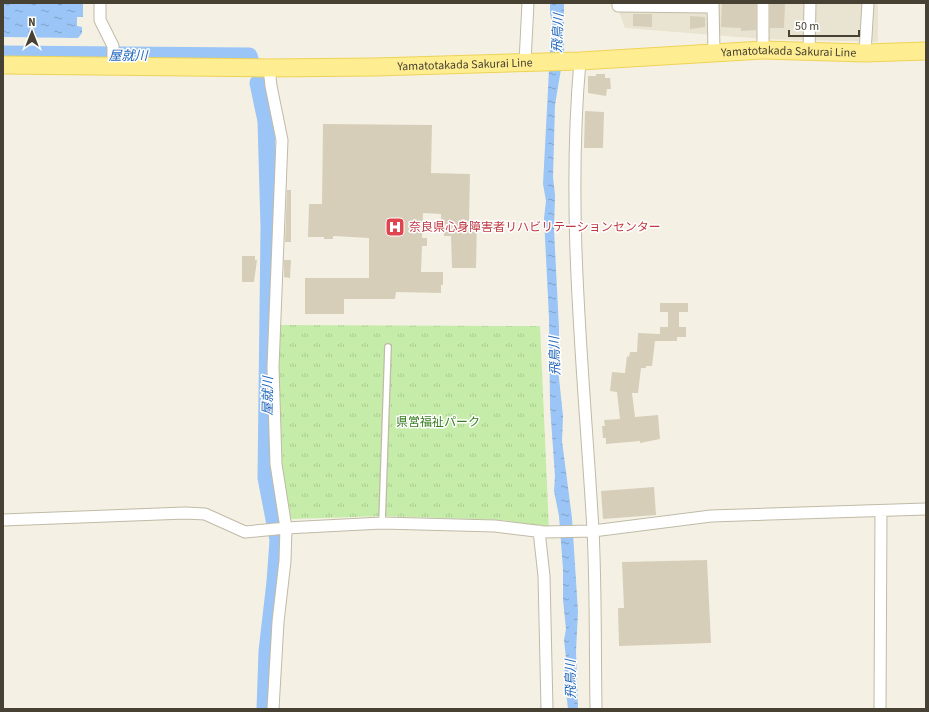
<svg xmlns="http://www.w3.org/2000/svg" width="929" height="712" viewBox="0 0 929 712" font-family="'Source Sans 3','Noto Sans JP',sans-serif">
  <defs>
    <pattern id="park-tufts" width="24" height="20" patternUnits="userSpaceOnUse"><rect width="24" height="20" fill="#c5eca8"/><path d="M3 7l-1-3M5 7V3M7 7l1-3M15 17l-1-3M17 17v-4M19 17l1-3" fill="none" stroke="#abcc91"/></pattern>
    <pattern id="water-ripples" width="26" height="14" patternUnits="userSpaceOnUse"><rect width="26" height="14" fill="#9ac5f6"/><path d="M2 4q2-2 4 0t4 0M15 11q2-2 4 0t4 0" fill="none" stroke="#7fa2c8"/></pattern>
  </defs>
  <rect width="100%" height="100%" fill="#f4f1e4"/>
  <path fill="#e8e4d1" d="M 616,3 L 878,3 L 878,42 L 764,39 L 625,28 Z"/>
  <path fill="url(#park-tufts)" d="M 279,325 L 540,326 L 549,530 L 503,520 L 382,516 L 292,519 L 287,517 L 279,466 Z"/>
  <path fill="url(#water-ripples)" d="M 3,3 L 83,3 L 83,17 L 77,17 L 77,26 L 82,27 L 82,33 L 78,38 L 3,37 Z
    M 550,3 L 564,3 L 564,51 L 555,105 L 553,177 L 555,195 L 554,230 L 559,328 L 559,378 L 563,416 L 562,441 L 572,518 L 578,612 L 576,651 L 578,709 L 568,709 L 564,674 L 566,658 L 564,640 L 566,629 L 563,600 L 563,569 L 559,516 L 554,491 L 555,476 L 550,406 L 549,318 L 544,218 L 546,201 L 543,184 L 550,51 L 554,32 L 550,13 Z"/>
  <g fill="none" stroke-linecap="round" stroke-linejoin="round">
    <path stroke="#9ac5f6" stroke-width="17" d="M 3,54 L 249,56 L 250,59
      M 258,83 L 266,121 L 269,227 L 266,478 L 278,540 L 275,582 L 267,651 L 265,709"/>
  </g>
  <path fill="#d6ceb8" d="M 722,3 L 756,3 L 756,30 L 741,31 L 741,28 L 721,27 Z
    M 770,3 L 785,3 L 784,28 L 770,28 Z
    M 633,14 L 652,14 L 652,27 L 633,26 Z
    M 690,16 L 705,17 L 705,27 L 690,29 Z
    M 596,74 L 605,74 L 605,78 L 610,78 L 611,89 L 607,89 L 606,96 L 588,93 L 588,76 L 596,76 Z
    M 585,111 L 604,112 L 603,148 L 584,148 Z
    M 323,124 L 432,125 L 431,173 L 470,174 L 469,221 L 477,221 L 476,268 L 452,268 L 451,236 L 444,236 L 444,231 L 441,231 L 441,214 L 423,213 L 422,238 L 427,238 L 427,246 L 422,246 L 421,272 L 443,272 L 443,285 L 441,285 L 441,293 L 396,292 L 395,299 L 344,299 L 344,314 L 305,314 L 305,278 L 369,278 L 369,238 L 333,236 L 333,239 L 324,239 L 324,237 L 308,237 L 309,204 L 322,204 Z
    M 287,190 L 291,190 L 291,242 L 285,242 Z
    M 242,256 L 255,256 L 255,260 L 257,260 L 254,282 L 242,282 Z
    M 284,260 L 291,260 L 290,278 L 284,277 Z
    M 660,303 L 688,303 L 688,312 L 679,312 L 679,327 L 686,327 L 686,337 L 677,337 L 677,341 L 655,341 L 652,366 L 646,366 L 646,368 L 641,368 L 638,393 L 632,393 L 635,417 L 658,415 L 660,439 L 640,443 L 640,441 L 606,444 L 606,438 L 603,438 L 602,426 L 605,426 L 604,420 L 620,419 L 617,392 L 610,391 L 612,372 L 625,373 L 627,356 L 629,357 L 630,352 L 637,352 L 638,333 L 660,334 L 660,327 L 668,327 L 668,312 L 660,312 Z
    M 654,487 L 656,515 L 603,519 L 601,491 Z
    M 707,560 L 711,643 L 619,646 L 618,608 L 624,608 L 622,562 Z"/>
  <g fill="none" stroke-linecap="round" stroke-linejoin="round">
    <defs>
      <path id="service" d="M 382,523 L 388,347"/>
      <path id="minor" d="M 100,3 L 100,20 L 113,46 L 113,66
        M 618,3 L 618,6 L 713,7
        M 713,3 L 714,52
        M 763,3 L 763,50
        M 809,52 L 810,3
        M 865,53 L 868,3
        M 580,61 C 566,218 584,374 593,530 C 596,589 595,649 596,709
        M 525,62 L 528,3
        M 269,68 L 271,86 L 282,140 L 273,367 L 276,464 L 286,528 L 285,561 L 278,622 L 273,709
        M 3,520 L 185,513 L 205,514 L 245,532 L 286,528 L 382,523 L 495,526 L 544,532 L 593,531 L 711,516 L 926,509
        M 539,531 L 544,576 L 547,709
        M 880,709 L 881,511"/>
      <g id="primary">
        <path id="s1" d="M 3,65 L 269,68 L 375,67 L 580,61 L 763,50 L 865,53 L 926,51"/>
      </g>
    </defs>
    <use href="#service" stroke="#c0baa6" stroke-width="8"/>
    <use href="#minor" stroke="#c0baa6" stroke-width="13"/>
    <use href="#primary" stroke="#eed357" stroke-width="19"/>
    <use href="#service" stroke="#fff" stroke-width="5.5"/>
    <use href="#minor" stroke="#fff" stroke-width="11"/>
    <use href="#primary" stroke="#ffed91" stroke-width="17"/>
  </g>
  <defs>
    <symbol id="hospital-square" viewBox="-11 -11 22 22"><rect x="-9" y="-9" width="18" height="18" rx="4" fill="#e0444e" stroke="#fff"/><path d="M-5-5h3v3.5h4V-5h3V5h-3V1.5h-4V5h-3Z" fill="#fff"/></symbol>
  </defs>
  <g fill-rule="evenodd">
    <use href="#hospital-square" x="384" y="216" width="22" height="22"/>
  </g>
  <g text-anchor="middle" stroke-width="3" stroke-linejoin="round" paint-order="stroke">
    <g font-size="12" fill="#464133" stroke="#fff">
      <text dy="4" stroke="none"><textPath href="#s1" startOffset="786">Yamatotakada Sakurai Line</textPath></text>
      <text dy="4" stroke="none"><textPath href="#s1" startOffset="462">Yamatotakada Sakurai Line</textPath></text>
    </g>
    <g font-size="12" fill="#be3a42" stroke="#fff" text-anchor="start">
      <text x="409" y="231">奈良県心身障害者リハビリテーションセンター</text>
    </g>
    <g font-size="12" fill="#397d22" stroke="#fff">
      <text x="438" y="426">県営福祉パーク</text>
    </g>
    <g font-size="13" font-style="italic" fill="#2368bb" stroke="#fff">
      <text transform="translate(557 33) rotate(-87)" y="5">飛鳥川</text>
      <text x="128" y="60">屋就川</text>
      <text transform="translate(554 356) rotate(-92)" y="5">飛鳥川</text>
      <text transform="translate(267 396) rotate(-89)" y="5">屋就川</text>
      <text transform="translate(570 679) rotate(-91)" y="5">飛鳥川</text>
    </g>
  </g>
  <rect width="929" height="712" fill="none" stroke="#464133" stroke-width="8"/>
  <g transform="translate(32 32)" stroke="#ffffff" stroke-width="3" paint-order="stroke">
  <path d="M0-3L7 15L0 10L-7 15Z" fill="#464133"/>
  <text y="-6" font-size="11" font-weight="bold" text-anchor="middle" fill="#464133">N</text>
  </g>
  <path d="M789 30v6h70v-6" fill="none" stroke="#464133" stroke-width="2"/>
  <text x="795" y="30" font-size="12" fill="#464133" stroke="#ffffff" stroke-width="3" paint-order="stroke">50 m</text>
</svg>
